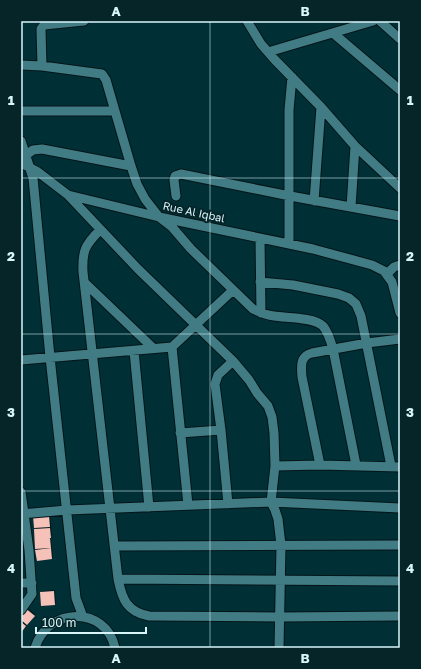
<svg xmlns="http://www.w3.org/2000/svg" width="421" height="669" viewBox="0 0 421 669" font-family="'Golos Text',sans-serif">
  <rect width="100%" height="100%" fill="#003036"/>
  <path fill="#0007" d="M 50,514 L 52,535 L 50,538 L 51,538 L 53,557 L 52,558 L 38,560 L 36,551 L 39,548 L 35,530 Z
    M 55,590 L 56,602 L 55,604 L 41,592 L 43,591 Z
    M 26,607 L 35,614 L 21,631 L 21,613 Z"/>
  <path fill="#f6c1b9" d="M 49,515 L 50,527 L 34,528 L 33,516 Z
    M 50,528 L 51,538 L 38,539 L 50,538 L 51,548 L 35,549 L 34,529 Z
    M 51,548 L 52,559 L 37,561 L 35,550 Z
    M 54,591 L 55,605 L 41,606 L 40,592 Z
    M 24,607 L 35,616 L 27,625 L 21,620 L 21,611 Z
    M 21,622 L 26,626 L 21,633 Z"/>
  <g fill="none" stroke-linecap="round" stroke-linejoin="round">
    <defs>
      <path id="minor" d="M 247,21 L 261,44 L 275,60 L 321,107 L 355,146 L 400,188
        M 380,21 L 400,39
        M 333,33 L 400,90
        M 268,52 L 373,21
        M 21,65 L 42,66 L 41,29 L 44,25 L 84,21
        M 42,66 L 102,74 L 106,80 L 115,111
        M 21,111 L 115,111 L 131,166 L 137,184 L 145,199 L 159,217 L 172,227 L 191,249 L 253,309 C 259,312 266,315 274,316 C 286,318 313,317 323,326 C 328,332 331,342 333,349 L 356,465
        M 21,141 L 33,178 L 50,357 L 76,598 L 83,617
        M 26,155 L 33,150 L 42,149 L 131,166
        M 21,163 L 38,172 L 68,195 L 159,217 L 313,249 L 372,265 L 384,271 L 392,282 L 400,313
        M 68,195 L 138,269 L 233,361 L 249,380 L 257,393 L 268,406 L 272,417 L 274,433 L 275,466 L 271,502 L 275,510 L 278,519 L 281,545 L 279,648
        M 176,196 L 174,180 L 175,176 L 181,174 L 290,196 L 400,216
        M 314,201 L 321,107
        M 351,207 L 355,146
        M 100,230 C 85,245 82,251 83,272 L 118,579 C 122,599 127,612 149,616 L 280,617 L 400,616
        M 260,238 L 261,313
        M 289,244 L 289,110 L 292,77
        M 387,274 L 394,267 L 400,265
        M 260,282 L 293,285 L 338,294 L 349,298 L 356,304 L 361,316 L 391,466
        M 85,283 L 153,348
        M 172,347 L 188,505
        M 134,351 L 149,507
        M 21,360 L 172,347 L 232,291
        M 180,433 L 221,430
        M 320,465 L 302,377 C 301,366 300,356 312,353 L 367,343 L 400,339
        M 275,466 L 320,465 L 400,467
        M 21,492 L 29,550 L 32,594 L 21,610
        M 228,504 L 221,430 L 215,384 L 218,375 L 233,361
        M 21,514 L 67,510 L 271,502 L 400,508
        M 115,546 L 400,545
        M 118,579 L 400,581
        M 21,583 L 32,583
        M 35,648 C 47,607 106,605 115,648"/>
    </defs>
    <use href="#minor" stroke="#041518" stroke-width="11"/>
    <use href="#minor" stroke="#417b83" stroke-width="9"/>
  </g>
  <path fill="none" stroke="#d8f5fa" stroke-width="1" stroke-opacity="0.55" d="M 210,21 L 210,648M 21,178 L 400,178M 21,334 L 400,334M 21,491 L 400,491"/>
  <g text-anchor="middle" stroke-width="4" stroke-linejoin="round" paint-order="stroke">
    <g font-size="11" fill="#d8f5fa" stroke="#052529">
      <text transform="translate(194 212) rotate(12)" y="4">Rue Al Iqbal</text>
    </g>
  </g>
  <rect width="421" height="669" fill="none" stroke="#052529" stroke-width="44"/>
  <path d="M36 627v6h110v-6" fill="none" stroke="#d8f5fa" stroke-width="2"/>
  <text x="42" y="627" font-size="12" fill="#d8f5fa" stroke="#052529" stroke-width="3" paint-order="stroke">100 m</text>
  <rect x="22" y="22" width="377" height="625" fill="none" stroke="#d8f5fa" stroke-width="1.5"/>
  <g font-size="13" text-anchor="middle" font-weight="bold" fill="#d8f5fa">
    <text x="116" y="16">A</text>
    <text x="305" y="16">B</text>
    <text x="11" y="105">1</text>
    <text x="410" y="105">1</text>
    <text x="11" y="261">2</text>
    <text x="410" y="261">2</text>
    <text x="11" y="417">3</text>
    <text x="410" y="417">3</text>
    <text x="11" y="573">4</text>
    <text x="410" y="573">4</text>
    <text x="116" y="663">A</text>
    <text x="305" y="663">B</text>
  </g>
</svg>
